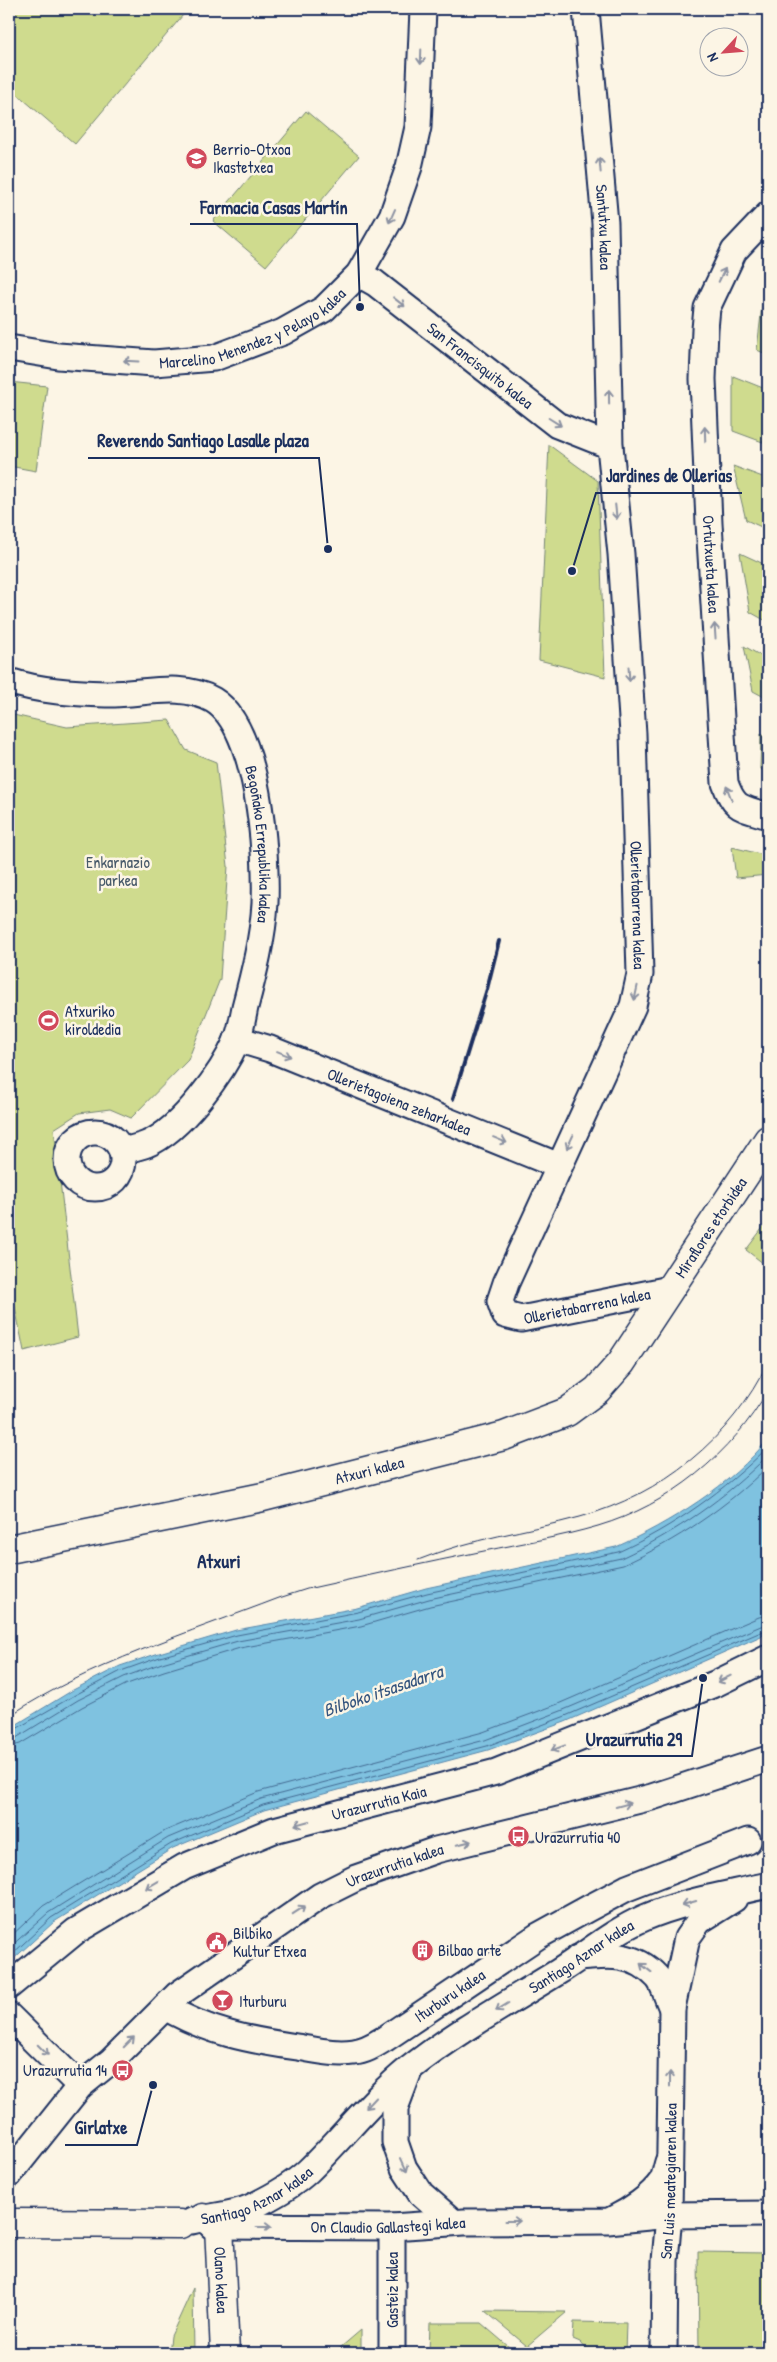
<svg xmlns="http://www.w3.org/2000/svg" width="777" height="2362" viewBox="0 0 777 2362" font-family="'Patrick Hand',sans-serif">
  <rect width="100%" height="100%" fill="#fcf5e5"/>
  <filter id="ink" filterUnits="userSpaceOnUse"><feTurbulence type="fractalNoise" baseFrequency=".02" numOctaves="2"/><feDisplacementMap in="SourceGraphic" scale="10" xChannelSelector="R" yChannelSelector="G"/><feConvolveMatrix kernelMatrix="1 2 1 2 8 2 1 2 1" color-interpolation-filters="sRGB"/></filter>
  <g filter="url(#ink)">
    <path fill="#cfdb8e" stroke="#758576" d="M 9,9 L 188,9 L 75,144 L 9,87 Z
      M 306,111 L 359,156 L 266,266 L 213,221 Z
      M 763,296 L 768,298 L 768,355 L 757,350 Z
      M 733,376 L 768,390 L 768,444 L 733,431 Z
      M 9,382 L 47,386 L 36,471 L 9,466 L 9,429 L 12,421 L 9,409 Z
      M 549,445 L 598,481 L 605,677 L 539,660 Z
      M 733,466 L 768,479 L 768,530 L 746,520 Z
      M 740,553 L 768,566 L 768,622 L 750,612 Z
      M 744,646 L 768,660 L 768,699 L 753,691 Z
      M 9,714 L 67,727 L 169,720 L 186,750 L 216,762 L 228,866 L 220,979 L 188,1060 L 131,1118 L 110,1109 L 79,1113 L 54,1129 L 78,1337 L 24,1351 L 9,1277 Z
      M 761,734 L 768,738 L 768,772 L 760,769 Z
      M 732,847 L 768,856 L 768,875 L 736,878 Z
      M 768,1221 L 768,1267 L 746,1250 Z
      M 698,2252 L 768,2253 L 768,2353 L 699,2353 Z
      M 193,2288 L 194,2353 L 169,2353 L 171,2336 Z
      M 485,2311 L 567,2312 L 527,2346 Z
      M 574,2322 L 626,2323 L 625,2353 L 590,2353 L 580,2342 L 573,2339 Z
      M 430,2323 L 481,2323 L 516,2353 L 429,2353 Z
      M 361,2330 L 361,2353 L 334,2353 Z"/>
    <path fill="#7fc2e0" stroke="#5787ac" d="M 768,1439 L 768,1633 L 565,1722 L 488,1750 L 264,1810 L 173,1848 L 54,1922 L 9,1963 L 9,1729 L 73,1690 L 120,1666 L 159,1653 L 236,1630 L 357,1608 L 426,1588 L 616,1547 C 668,1524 733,1484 768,1439 Z"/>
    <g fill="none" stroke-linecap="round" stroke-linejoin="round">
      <path stroke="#436a92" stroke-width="1" d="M 9,1733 L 75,1695 L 121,1671 L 160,1657 L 237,1635 L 358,1612 L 427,1593 L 618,1552 C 674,1527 725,1490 768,1447
        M 9,1739 L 16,1738 L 78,1700 L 124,1677 L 162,1663 L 238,1641 L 359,1619 L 429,1599 L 621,1558 C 675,1533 726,1498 768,1455
        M 9,1747 L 20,1744 L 82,1707 L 127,1684 L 164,1671 L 240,1648 L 361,1626 L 430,1606 L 623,1565 C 676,1541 727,1507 768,1466
        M 9,1938 L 43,1906 L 165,1831 L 258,1792 L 483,1732 L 558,1704 L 759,1617 L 768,1615
        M 9,1948 L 48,1913 L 168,1838 L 261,1799 L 485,1740 L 561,1711 L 768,1623
        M 9,1957 L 51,1918 L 171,1844 L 263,1805 L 487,1746 L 563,1717 L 768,1629"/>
      <defs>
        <g id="street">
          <path id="s1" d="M 586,9 L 605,223 L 610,446 L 621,554 L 633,734 L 640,974 L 633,1006 L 506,1283 L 500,1301 L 505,1315 L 521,1319 L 670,1289"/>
          <path id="s2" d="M 768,215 L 734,251 L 707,308 L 705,329 L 703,379 L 709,523 L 725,783 C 735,811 742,807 768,816"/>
          <path id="s3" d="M 359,274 L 375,283 L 557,425 L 610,446"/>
          <path id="s4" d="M 9,348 L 58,356 L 154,363 L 214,358 L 283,332 L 324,309 L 359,274 L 392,216 L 409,167 L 418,127 L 423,9"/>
          <path id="s5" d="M 9,681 C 38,691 74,693 106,694 C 142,695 180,681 213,700 C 259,727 267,855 265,903 C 263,937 254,973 245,1007 C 243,1017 241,1030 237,1040 C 223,1072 181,1130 147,1144 C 139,1147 130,1149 122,1151"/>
          <path id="s6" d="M 237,1039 L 270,1049 L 559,1166"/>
          <circle cx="95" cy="1160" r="28"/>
          <path d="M 578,1958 C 608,1955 634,1952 657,1977 C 664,1984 667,1999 672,2008"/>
          <path id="s7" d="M 9,1986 L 76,1931 L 184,1867 L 274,1830 L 496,1772 L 717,1683 L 768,1658"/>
          <path id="s8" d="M 165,2007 C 208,2032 248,2040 297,2047 C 316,2050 335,2055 354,2052 C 366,2051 376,2044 386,2038 L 538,1936 L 589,1908 L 627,1888 L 748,1841"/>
          <path d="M 9,2016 L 80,2086"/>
          <path d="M 409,2071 L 395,2108 L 395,2142 L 404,2168 L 421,2194 L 453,2222"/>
          <path id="s9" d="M 9,2175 L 80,2086 L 111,2061 L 177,1995 L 320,1896 L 356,1878 L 436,1850 L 652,1797 L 768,1759"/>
          <path d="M 613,2219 C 630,2211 651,2197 662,2181 C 665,2176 666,2168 668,2162"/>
          <path id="s10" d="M 192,2221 C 210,2216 234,2215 251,2207 C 270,2198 293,2185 308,2171 C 343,2137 372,2099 409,2069 C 456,2032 508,2003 558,1972 C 587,1954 612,1932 644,1918 C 684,1901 726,1895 768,1885"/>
          <path id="s11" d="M 212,2226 L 392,2227 L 464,2222 L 608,2221 L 669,2215 L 768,2214"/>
          <path d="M 392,2353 L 392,2227"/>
          <path id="s12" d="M 664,2353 L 665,2261 L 669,2215 L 672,2008 L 687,1938 L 699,1921 L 734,1899"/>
        </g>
        <g id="secondary">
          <path id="s13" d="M 9,1549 L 263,1497 L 504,1436 L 567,1412 L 597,1390 L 621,1363 L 768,1140"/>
          <path id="s14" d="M 203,2218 L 219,2226 L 225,2353"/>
          <path d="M 9,2223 L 180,2224"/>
        </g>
      </defs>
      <use href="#street" stroke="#1b2f5e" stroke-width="29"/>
      <use href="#secondary" stroke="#1b2f5e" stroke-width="31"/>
      <use href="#street" stroke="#fcf5e5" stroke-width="25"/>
      <use href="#secondary" stroke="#fcf5e5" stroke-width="28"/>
      <path stroke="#1b2f5e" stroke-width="1" d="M 418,1560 C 472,1538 525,1532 580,1517 C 661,1495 732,1438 768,1362
        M 9,1716 C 91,1663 188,1633 279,1598 L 307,1589 C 366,1576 425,1563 484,1551 C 522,1543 561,1537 598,1526 C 669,1505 732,1454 768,1390"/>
      <path stroke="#1b2f5e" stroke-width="4" d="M 453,1099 L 487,989 L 499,941"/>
    </g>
    <defs><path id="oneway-shaft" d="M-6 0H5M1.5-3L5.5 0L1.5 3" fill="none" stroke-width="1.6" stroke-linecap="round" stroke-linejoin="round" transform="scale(1.25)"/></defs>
    <g stroke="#8c92a2">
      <use href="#oneway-shaft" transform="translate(421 57) rotate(92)"/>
      <use href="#oneway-shaft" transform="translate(600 165) rotate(-95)"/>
      <use href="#oneway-shaft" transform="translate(392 216) rotate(114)"/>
      <use href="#oneway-shaft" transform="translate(722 275) rotate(-64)"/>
      <use href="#oneway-shaft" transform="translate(399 302) rotate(38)"/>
      <use href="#oneway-shaft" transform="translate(131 361) rotate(-177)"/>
      <use href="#oneway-shaft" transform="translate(609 397) rotate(-91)"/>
      <use href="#oneway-shaft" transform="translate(555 422) rotate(32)"/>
      <use href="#oneway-shaft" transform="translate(705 434) rotate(-92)"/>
      <use href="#oneway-shaft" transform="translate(616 512) rotate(84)"/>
      <use href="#oneway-shaft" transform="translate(715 631) rotate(-94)"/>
      <use href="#oneway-shaft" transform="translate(629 674) rotate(86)"/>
      <use href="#oneway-shaft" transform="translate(729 793) rotate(-111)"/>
      <use href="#oneway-shaft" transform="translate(636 993) rotate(102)"/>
      <use href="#oneway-shaft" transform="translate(284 1054) rotate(22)"/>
      <use href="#oneway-shaft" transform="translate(500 1140) rotate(22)"/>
      <use href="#oneway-shaft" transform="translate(570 1142) rotate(115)"/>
      <use href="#oneway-shaft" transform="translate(724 1679) rotate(154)"/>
      <use href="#oneway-shaft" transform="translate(558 1748) rotate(159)"/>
      <use href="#oneway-shaft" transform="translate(623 1805) rotate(-15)"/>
      <use href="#oneway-shaft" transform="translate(302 1823) rotate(165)"/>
      <use href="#oneway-shaft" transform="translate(464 1843) rotate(-13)"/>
      <use href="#oneway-shaft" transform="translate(152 1885) rotate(149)"/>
      <use href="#oneway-shaft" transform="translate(689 1903) rotate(164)"/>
      <use href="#oneway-shaft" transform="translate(299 1910) rotate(-33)"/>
      <use href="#oneway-shaft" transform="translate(646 1968) rotate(-142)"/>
      <use href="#oneway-shaft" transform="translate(502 2007) rotate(148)"/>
      <use href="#oneway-shaft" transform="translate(129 2042) rotate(-45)"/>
      <use href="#oneway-shaft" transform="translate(43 2050) rotate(45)"/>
      <use href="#oneway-shaft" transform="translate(670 2079) rotate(-90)"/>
      <use href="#oneway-shaft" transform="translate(371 2103) rotate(133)"/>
      <use href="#oneway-shaft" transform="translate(404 2165) rotate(66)"/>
      <use href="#oneway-shaft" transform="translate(513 2221)"/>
      <use href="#oneway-shaft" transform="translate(264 2227)"/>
    </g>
  </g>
  <defs>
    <symbol id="school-disc" viewBox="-11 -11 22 22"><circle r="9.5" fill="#d1495b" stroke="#fcf5e5"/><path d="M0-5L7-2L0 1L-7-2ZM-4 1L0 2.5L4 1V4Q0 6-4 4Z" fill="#fff"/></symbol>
    <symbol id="stadium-disc" viewBox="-11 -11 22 22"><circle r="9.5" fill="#d1495b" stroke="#fcf5e5"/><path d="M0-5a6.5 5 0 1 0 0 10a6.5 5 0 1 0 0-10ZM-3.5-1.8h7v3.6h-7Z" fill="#fff"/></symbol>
    <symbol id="bus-disc" viewBox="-11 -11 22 22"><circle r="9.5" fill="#d1495b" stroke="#fcf5e5"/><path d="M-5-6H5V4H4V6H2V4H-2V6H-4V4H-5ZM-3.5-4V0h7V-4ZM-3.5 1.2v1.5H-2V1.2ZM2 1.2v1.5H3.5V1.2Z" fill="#fff"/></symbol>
    <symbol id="civic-disc" viewBox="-11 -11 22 22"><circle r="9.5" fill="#d1495b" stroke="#fcf5e5"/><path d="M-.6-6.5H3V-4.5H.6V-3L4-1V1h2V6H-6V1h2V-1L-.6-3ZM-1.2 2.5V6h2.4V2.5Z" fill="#fff"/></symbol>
    <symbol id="building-disc" viewBox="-11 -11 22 22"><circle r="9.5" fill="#d1495b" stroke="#fcf5e5"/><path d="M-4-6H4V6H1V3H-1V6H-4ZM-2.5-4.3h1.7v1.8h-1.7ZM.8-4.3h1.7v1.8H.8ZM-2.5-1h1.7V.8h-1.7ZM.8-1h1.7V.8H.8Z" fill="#fff"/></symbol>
    <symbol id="bar-disc" viewBox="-11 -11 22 22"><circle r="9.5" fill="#d1495b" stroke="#fcf5e5"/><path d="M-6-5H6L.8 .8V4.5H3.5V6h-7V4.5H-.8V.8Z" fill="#fff"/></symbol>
  </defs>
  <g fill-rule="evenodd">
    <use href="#school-disc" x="184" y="146" width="25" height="25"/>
    <use href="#stadium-disc" x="36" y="1008" width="25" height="25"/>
    <use href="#bus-disc" x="506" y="1824" width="25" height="25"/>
    <use href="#civic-disc" x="204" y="1930" width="25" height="25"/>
    <use href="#building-disc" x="410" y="1938" width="25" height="25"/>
    <use href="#bar-disc" x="210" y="1988" width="25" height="25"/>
    <use href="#bus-disc" x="110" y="2058" width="25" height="25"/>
  </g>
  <g text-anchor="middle" stroke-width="5" stroke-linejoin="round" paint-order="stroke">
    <g font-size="16" fill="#1b2f5e" stroke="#fcf5e5" text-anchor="start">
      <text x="213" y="155">Berrio-Otxoa<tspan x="213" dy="18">Ikastetxea</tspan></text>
      <text x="65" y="1017">Atxuriko<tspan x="65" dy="18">kiroldedia</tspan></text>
      <text x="535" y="1843">Urazurrutia 40</text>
      <text x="233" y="1939">Bilbiko<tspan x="233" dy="18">Kultur Etxea</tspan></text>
      <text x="438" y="1956">Bilbao arte</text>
      <text x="239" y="2007">Iturburu</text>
      <text x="107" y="2076" text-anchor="end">Urazurrutia 14</text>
    </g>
    <g font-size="16" fill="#1b2f5e" stroke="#fcf5e5">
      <text dy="6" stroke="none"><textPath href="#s1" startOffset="219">Santutxu kalea</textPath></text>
      <text dy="6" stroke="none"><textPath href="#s4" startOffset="252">Marcelino Menendez y Pelayo kalea</textPath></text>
      <text dy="6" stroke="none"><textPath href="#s3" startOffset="152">San Francisquito kalea</textPath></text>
      <text dy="6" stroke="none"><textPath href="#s2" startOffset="369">Ortutxueta kalea</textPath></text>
      <text dy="6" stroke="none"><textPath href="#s5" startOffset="364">Begoñako Errepublika kalea</textPath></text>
      <text dy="6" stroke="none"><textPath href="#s1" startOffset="898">Ollerietabarrena kalea</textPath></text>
      <text dy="6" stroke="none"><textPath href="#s6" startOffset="174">Ollerietagoiena zeharkalea</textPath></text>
      <text dy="6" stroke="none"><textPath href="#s13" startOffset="811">Miraflores etorbidea</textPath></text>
      <text dy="6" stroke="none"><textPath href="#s1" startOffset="1422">Ollerietabarrena kalea</textPath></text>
      <text dy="6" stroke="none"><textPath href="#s13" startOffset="369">Atxuri kalea</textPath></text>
      <text dy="6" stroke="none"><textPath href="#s7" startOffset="418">Urazurrutia Kaia</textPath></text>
      <text dy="6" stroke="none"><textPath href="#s9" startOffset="502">Urazurrutia kalea</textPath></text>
      <text dy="6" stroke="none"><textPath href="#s10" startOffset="478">Santiago Aznar kalea</textPath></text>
      <text dy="6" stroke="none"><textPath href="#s8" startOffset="308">Iturburu kalea</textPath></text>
      <text dy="6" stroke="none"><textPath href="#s12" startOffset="172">San Luis meategiaren kalea</textPath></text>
      <text dy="6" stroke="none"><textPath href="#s10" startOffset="70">Santiago Aznar kalea</textPath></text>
      <text dy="6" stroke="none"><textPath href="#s11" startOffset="176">On Claudio Gallastegi kalea</textPath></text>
      <text dy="6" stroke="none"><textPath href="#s14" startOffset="72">Olano kalea</textPath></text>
      <text transform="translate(392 2290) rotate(-90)" y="6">Gasteiz kalea</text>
    </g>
    <g font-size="16" fill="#485a6a" stroke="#fcf5e5">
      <text x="118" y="868">Enkarnazio<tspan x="118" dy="18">parkea</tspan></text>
    </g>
    <g font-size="18" font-style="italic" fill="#34547e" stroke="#fcf5e5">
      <text transform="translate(383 1691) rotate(-19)" y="6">Bilboko itsasadarra</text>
    </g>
    <g font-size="19" font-weight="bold" fill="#1b2f5e" stroke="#fcf5e5">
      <text x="219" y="1568">Atxuri</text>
    </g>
  </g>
  <path fill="none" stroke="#1b2f5e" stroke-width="2" d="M360 307L357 224H190M328 549L319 458H88M572 571L596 493H742M703 1678L692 1756H576M153 2085L137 2145H65"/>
  <g fill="#1b2f5e" stroke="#fcf5e5" stroke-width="2">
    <circle cx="360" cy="307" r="5"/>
    <circle cx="328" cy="549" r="5"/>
    <circle cx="572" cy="571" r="5"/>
    <circle cx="703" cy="1678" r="5"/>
    <circle cx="153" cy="2085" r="5"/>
  </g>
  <g font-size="18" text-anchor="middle" font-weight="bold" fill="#1b2f5e" stroke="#fcf5e5" stroke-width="5" stroke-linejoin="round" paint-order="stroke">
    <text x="274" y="214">Farmacia Casas Martín</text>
    <text x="203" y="447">Reverendo Santiago Lasalle plaza</text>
    <text x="669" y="482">Jardines de Ollerias</text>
    <text x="634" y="1746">Urazurrutia 29</text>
    <text x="101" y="2134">Girlatxe</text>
  </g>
  <rect width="777" height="2362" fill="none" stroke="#fcf5e5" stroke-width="30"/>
  <rect x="15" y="15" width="747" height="2332" fill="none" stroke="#1b2f5e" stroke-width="2" filter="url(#ink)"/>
  <g transform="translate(724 52) rotate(244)"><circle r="24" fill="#fcf5e5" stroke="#a2a6af"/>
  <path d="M0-4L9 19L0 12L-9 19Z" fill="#d1495b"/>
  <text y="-8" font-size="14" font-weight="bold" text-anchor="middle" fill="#1b2f5e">N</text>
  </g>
</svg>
